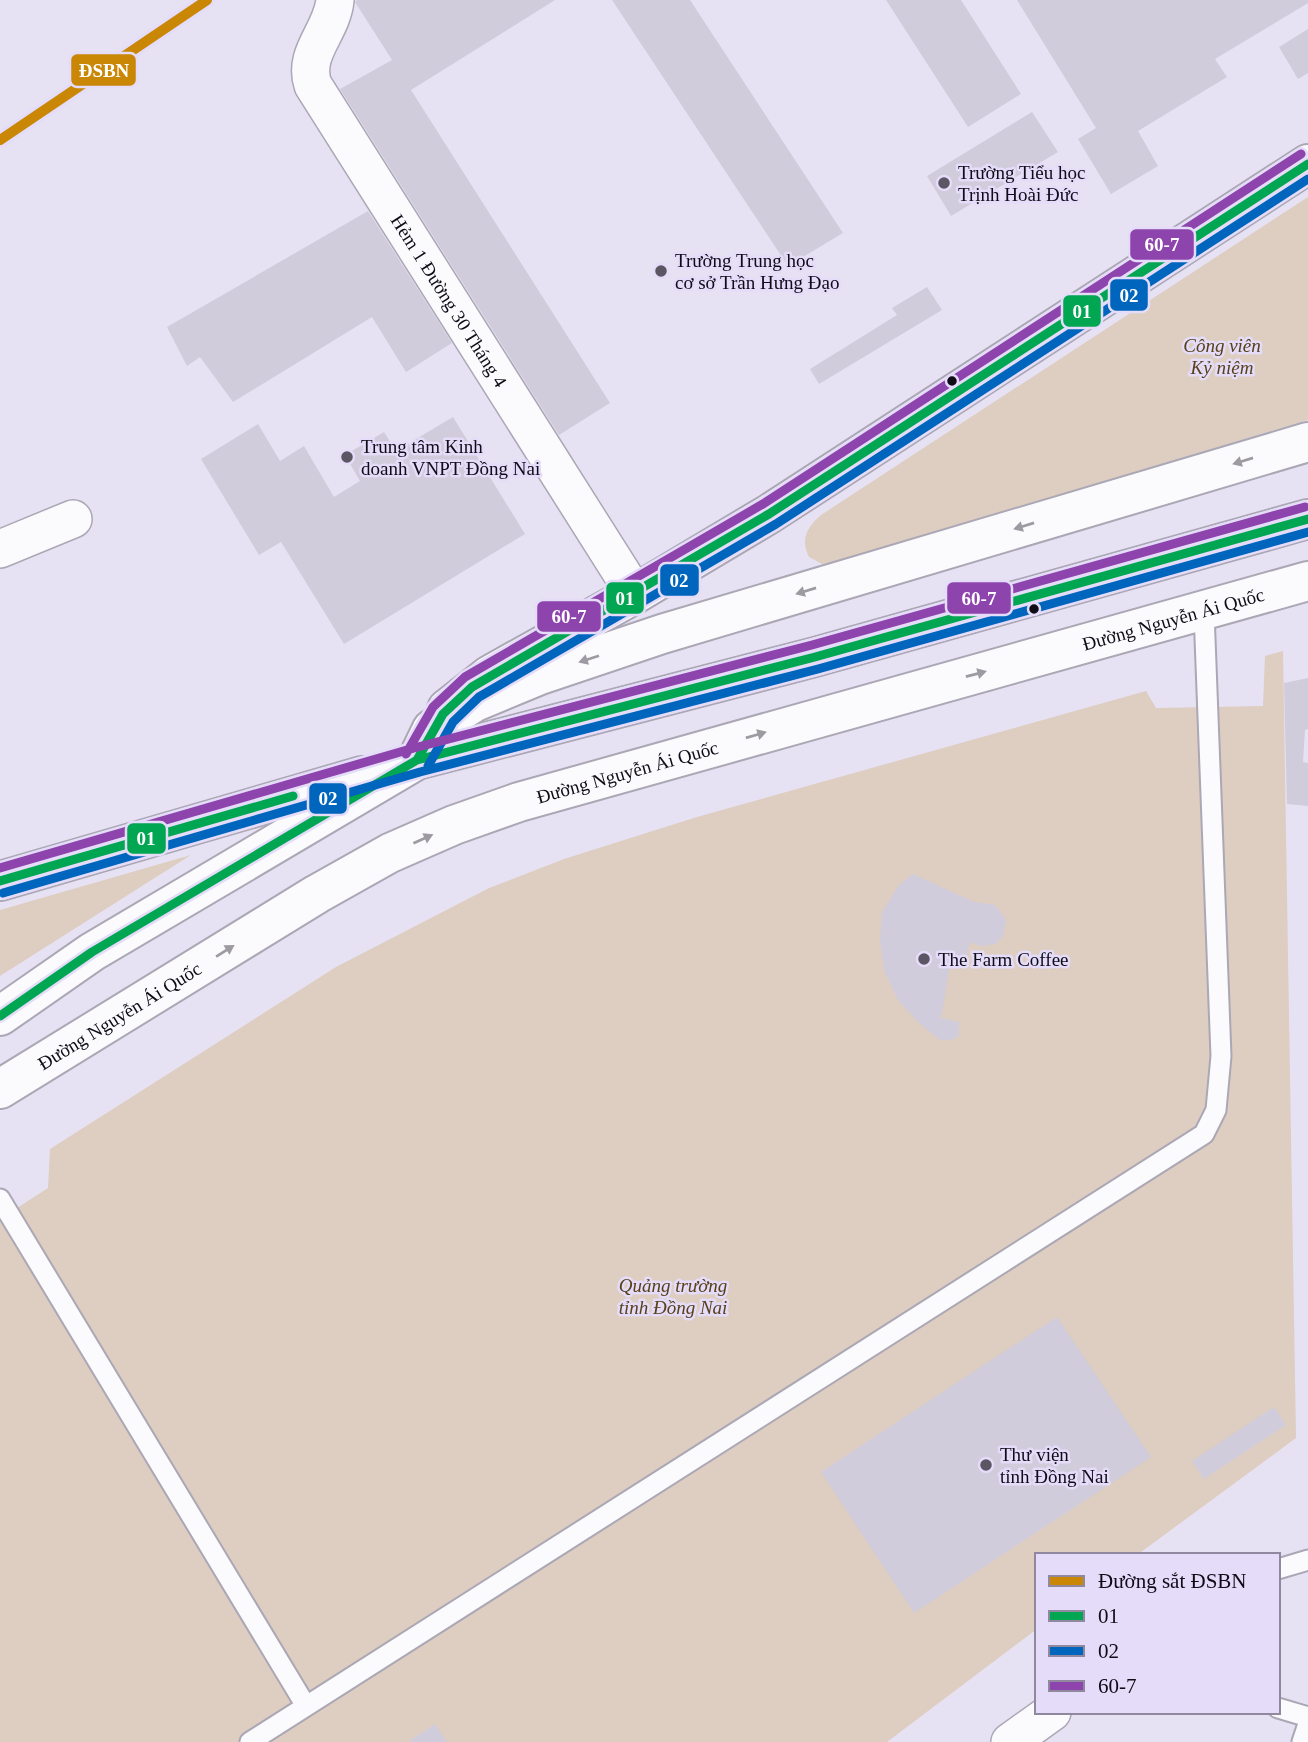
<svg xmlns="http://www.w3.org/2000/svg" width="1308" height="1742" viewBox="0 0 1308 1742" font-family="'Times New Roman',serif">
  <rect width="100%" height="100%" fill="#e7e2f3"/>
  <path fill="#ddcec1" d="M 1308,197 L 1308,420 L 833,563 L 822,564 L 809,557 C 800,540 807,527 821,515 Z
    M 1283,651 L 1296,1438 L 1137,1555 L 1037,1555 L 1037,1629 L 887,1742 L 0,1742 L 0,1219 L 48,1188 L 50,1149 L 336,967 L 489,888 L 564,859 L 697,817 L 1146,691 L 1156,708 L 1263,706 L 1265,656 Z
    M 191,855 L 0,976 L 0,910 Z"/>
  <path fill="#d0ccdb" d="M 357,0 L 555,0 L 411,90 L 610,403 L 559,435 L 340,89 L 392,60 L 355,2 Z
    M 612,0 L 690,0 L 843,233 L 788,266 Z
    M 886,0 L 961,0 L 1021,94 L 968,127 Z
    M 1017,0 L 1308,0 L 1308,3 L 1215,59 L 1227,77 L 1138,131 L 1158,166 L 1111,194 L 1078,139 L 1096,128 Z
    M 1308,29 L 1308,73 L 1298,79 L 1279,47 Z
    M 1032,112 L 1058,152 L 951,216 L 927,176 Z
    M 368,211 L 452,343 L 406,372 L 372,317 L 233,402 L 200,357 L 187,366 L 167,327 Z
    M 927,287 L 942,310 L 819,384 L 810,369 L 897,315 L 892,308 Z
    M 453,417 L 525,534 L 344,644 L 281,542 L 259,555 L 201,459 L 258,424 L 280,461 L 304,446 L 334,497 L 360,481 L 345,455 L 384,432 L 396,451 Z
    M 1308,678 L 1308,729 L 1305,730 L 1303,762 L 1308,763 L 1308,806 L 1287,804 L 1284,683 Z
    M 913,874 L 974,902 L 995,905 L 1006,920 L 1003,936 L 996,944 L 980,946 L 970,942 L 964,966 L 950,964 L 941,1018 L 959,1022 L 959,1036 L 951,1040 L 940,1040 L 919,1023 L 898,1000 L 884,970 L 880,941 L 882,912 L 899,885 Z
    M 1057,1317 L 1151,1457 L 914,1613 L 821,1472 Z
    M 1274,1407 L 1286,1425 L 1204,1479 L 1192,1461 Z
    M 435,1724 L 447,1742 L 408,1742 Z"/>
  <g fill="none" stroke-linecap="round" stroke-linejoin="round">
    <defs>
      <path id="service" d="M 0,1199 L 306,1706
        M 1278,1569 L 1308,1560
        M 1278,1708 L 1308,1717
        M 250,1742 L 1204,1134 L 1216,1110 L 1221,1056 L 1204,612
        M 1302,1742 L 1308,1724"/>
      <g id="minor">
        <path id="s1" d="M 335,0 C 332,32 302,53 313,85 L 635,594"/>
        <path d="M 0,549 L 73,519"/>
        <path d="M 1010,1742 L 1052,1712"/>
      </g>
      <path id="secondary" d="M 447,709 L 490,675 L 635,594 L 769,514 L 1308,164"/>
      <g id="primary">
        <path d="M 417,760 L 432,729 L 475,702 L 540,675 L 662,634 L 1308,442"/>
        <path d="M 0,881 L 362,776"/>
        <path d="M 0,1016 L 92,952 L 417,760 L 815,657 L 1308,519"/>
        <path id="s2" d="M 0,1089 L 317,894 L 390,853 L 454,825 L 519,802 L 1308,581"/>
      </g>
    </defs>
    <use href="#service" stroke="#aba7b5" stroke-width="23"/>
    <use href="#minor" stroke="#aba7b5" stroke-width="40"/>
    <use href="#secondary" stroke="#aba7b5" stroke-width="42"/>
    <use href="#primary" stroke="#aba7b5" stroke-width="42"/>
    <use href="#service" stroke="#fbfbfd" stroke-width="19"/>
    <use href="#minor" stroke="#fbfbfd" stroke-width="37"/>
    <use href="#secondary" stroke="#fbfbfd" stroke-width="38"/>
    <use href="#primary" stroke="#fbfbfd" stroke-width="38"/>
    <defs>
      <path id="bus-1" d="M 417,760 L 443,714 L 472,687 L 769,514 L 1308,164
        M 0,881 L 293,796
        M 0,1016 L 92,952 L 417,760 L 815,657 L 1308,519"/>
      <path id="bus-2" d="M 428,766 L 453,722 L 479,697 L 776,524 L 1308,179
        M 3,893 L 420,772 L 818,669 L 1308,532"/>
      <path id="bus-3" d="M 406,754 L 433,707 L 465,677 L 763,504 L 1301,154
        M 0,868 L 414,748 L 812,645 L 1305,507"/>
    </defs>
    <use href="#bus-1" stroke="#e4dcf9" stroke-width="14"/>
    <use href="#bus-2" stroke="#e4dcf9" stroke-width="14"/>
    <use href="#bus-3" stroke="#e4dcf9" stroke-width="14"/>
    <use href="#bus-1" stroke="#00a651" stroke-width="9"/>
    <use href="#bus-2" stroke="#0065bd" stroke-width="9"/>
    <use href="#bus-3" stroke="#8e44ad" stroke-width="9"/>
    <defs>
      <path id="rail-1" d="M 0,140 L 207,0"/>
    </defs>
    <use href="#rail-1" stroke="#e4dcf9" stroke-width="16"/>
    <use href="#rail-1" stroke="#c98705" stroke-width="10"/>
  </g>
  <defs><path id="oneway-solid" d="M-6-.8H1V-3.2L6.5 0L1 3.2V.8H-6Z" transform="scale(1.75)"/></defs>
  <g fill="#9d9ba1">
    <use href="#oneway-solid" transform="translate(1243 461) rotate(163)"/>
    <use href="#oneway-solid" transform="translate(1024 526) rotate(163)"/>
    <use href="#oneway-solid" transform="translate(806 591) rotate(163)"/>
    <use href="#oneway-solid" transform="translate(589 659) rotate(162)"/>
    <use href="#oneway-solid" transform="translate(976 674) rotate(-15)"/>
    <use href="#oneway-solid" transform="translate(756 735) rotate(-16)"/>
    <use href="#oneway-solid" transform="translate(423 839) rotate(-24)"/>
    <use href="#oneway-solid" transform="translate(225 951) rotate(-32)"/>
  </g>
  <g fill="#5b5664" stroke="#e4dcf9" stroke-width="2.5">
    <circle cx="944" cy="183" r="7"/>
    <circle cx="661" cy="271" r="7"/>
    <circle cx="347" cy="457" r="7"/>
    <circle cx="924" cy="959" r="7"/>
    <circle cx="986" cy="1465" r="7"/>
  </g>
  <g fill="#0f0b17" stroke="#e4dcf9" stroke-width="2.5">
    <circle cx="952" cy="381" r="6"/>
    <circle cx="1034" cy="609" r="6"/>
  </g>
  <g text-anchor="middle" stroke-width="5" stroke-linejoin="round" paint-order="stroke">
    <g font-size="19" fill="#0f0b17" stroke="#e4dcf9" text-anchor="start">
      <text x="958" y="179">Trường Tiểu học<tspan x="958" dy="22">Trịnh Hoài Đức</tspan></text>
      <text x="675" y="267">Trường Trung học<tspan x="675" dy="22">cơ sở Trần Hưng Đạo</tspan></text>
      <text x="361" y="453">Trung tâm Kinh<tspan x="361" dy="22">doanh VNPT Đồng Nai</tspan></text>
      <text x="938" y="966">The Farm Coffee</text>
      <text x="1000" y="1461">Thư viện<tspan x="1000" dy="22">tỉnh Đồng Nai</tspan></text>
    </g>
    <g font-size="19" fill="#0f0b17" stroke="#e4dcf9">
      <text dy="7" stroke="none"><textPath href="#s1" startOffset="345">Hẻm 1 Đường 30 Tháng 4</textPath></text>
      <text dy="7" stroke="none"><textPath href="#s2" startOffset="1274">Đường Nguyễn Ái Quốc</textPath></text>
      <text dy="7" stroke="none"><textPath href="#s2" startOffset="707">Đường Nguyễn Ái Quốc</textPath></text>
      <text dy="7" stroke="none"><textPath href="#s2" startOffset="140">Đường Nguyễn Ái Quốc</textPath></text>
    </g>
    <g font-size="19" font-style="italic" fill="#584118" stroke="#e4dcf9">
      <text x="1222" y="352">Công viên<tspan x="1222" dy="22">Kỷ niệm</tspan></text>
      <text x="673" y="1292">Quảng trường<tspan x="673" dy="22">tỉnh Đồng Nai</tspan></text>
    </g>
  </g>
  <g stroke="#e4dcf9" stroke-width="2.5">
    <rect x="70" y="53" width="67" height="34" rx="7" fill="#c98705"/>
    <rect x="1129" y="228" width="66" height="33" rx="7" fill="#8e44ad"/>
    <rect x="1109" y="278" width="40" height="34" rx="7" fill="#0065bd"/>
    <rect x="1062" y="294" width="40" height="34" rx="7" fill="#00a651"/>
    <rect x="659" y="563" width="41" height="34" rx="7" fill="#0065bd"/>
    <rect x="605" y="581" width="40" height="34" rx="7" fill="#00a651"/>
    <rect x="946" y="581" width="66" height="34" rx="7" fill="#8e44ad"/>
    <rect x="536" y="600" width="66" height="33" rx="7" fill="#8e44ad"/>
    <rect x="308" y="782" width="40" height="33" rx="7" fill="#0065bd"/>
    <rect x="126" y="822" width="41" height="33" rx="7" fill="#00a651"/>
  </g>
  <g font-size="19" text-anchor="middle" font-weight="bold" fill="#fff">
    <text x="104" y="77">ĐSBN</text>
    <text x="1162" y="251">60-7</text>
    <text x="1129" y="302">02</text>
    <text x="1082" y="318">01</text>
    <text x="679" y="587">02</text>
    <text x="625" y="605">01</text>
    <text x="979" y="605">60-7</text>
    <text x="569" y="623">60-7</text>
    <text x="328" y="805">02</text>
    <text x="146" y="845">01</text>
  </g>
  <rect x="1035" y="1553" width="245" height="161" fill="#e4dcf9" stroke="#8f889f" stroke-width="2"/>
  <rect x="1049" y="1576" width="35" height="10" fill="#c98705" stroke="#8f889f" stroke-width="2"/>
  <text x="1098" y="1588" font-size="21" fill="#0f0b17">Đường sắt ĐSBN</text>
  <rect x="1049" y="1611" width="35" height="10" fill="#00a651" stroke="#8f889f" stroke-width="2"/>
  <text x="1098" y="1623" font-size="21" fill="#0f0b17">01</text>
  <rect x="1049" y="1646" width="35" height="10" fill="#0065bd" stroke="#8f889f" stroke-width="2"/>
  <text x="1098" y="1658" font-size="21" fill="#0f0b17">02</text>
  <rect x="1049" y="1681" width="35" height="10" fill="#8e44ad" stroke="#8f889f" stroke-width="2"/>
  <text x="1098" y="1693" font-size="21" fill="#0f0b17">60-7</text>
</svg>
